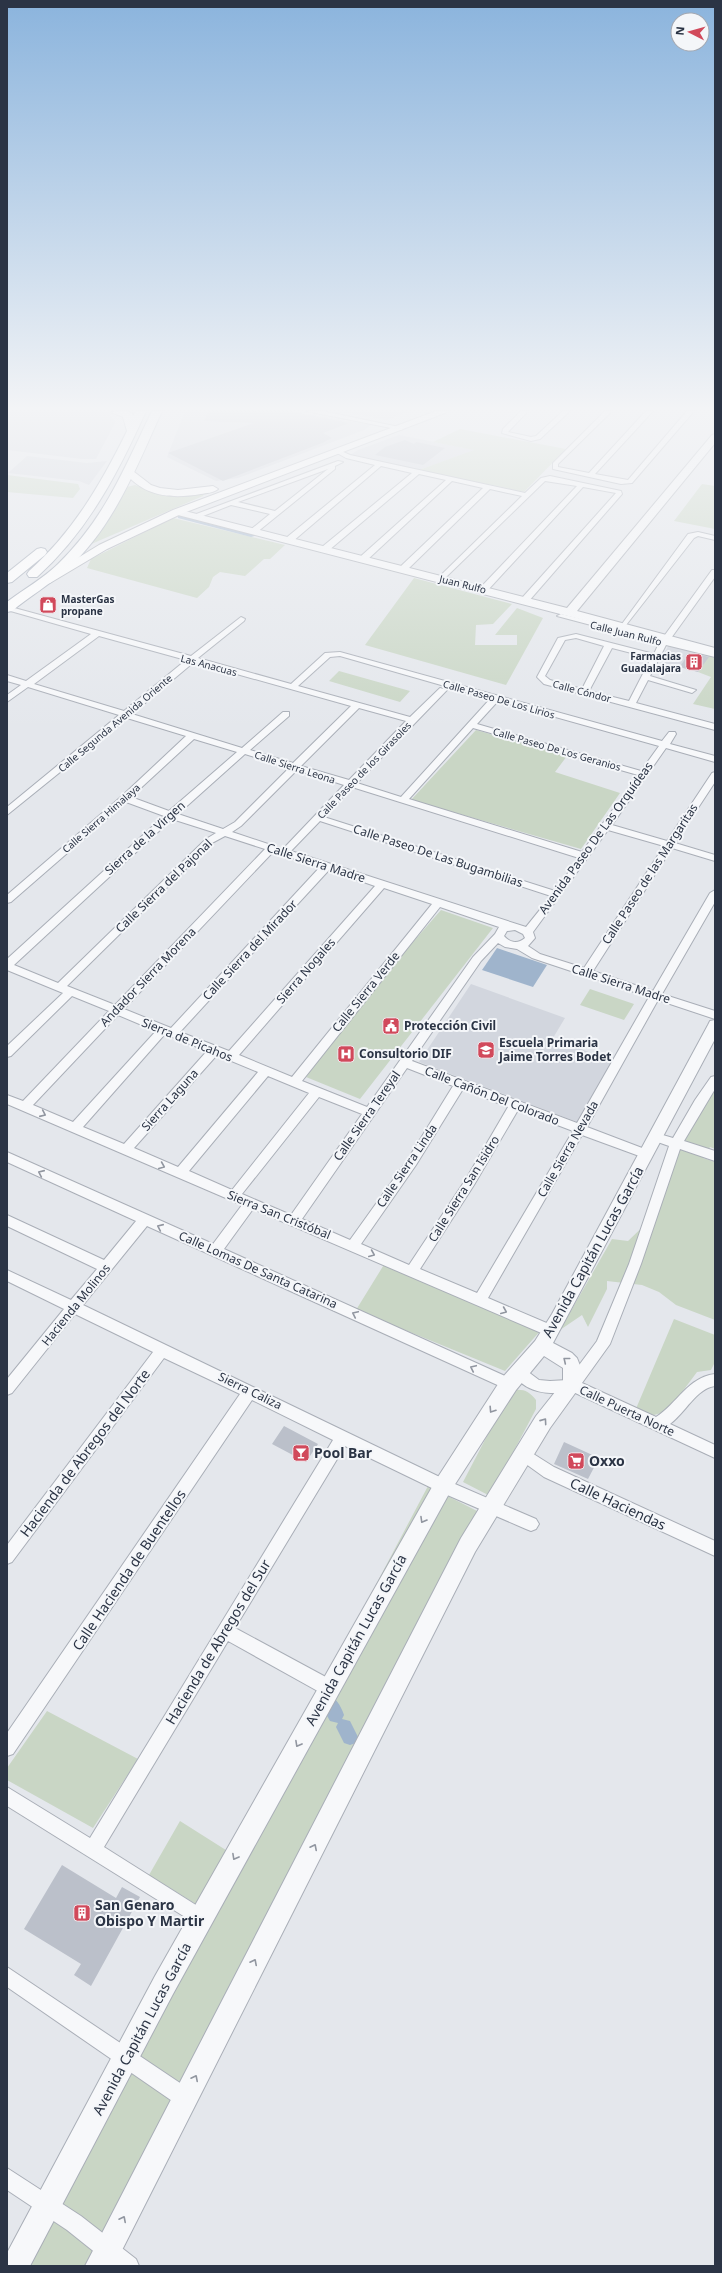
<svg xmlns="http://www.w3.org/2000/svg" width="722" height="2273" viewBox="0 0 722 2273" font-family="'Noto Sans',sans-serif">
  <rect width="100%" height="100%" fill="#e4e7ec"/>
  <path fill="#d2d6de" d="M 7,411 L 113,411 L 110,416 L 116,421 L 96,459 L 82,459 L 7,450 Z
    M 185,411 L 290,411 L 371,425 L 364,430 L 238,478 L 216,481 L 167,457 Z
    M 339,411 L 410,411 L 387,420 Z
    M 399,435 L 475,450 L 419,470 L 350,455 L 358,450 Z
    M 27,456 L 87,463 L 107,461 L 89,485 L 79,481 L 8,473 Z
    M 668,646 L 675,647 L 710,656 L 698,672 L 660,662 Z
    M 471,984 L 565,1018 L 553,1038 L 614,1062 L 580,1123 L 419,1062 Z"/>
  <path fill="#c9d6c5" d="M 460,429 L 566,449 L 524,492 L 419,470 L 474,450 L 433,442 Z
    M 7,475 L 78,484 L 80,489 L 73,498 L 7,492 Z
    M 702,484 L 715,486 L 715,529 L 674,521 Z
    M 135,485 L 155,493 L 204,494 L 203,496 L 89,545 L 127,487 Z
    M 173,518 L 285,545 L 270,559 L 264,559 L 245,576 L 220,572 L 213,577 L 209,587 L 197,598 L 87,568 L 91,559 Z
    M 414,578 L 512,604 L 493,624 L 476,625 L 475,645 L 517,645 L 517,635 L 495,635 L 517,608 L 543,618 L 506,685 L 365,645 Z
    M 709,656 L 715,658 L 715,709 L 693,704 L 711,677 L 698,672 Z
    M 339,671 L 410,691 L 400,702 L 329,681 Z
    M 476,730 L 567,756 L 555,772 L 620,793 L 581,849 L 411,800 Z
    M 441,910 L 493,928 L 360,1099 L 306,1077 L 378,982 Z
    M 590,989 L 634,1004 L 624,1020 L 580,1005 Z
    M 715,1086 L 715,1149 L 710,1147 L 703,1158 L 715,1162 L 715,1320 L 676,1305 L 659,1292 L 642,1285 L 607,1281 L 607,1289 L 588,1327 L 582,1315 L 560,1330 L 612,1239 L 628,1241 L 655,1215 L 684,1135 Z
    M 385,1263 L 541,1330 L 505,1371 L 356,1310 Z
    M 674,1319 L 715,1335 L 715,1362 L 711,1370 L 697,1372 L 668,1411 L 654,1415 L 635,1411 Z
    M 515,1390 C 524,1389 530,1392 536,1400 L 536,1409 L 490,1496 L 463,1482 L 510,1392 Z
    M 428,1486 L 479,1512 L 100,2266 L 16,2266 Z
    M 47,1711 L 138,1759 L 93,1828 L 7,1780 L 7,1768 Z
    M 180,1821 L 229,1852 L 199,1906 L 149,1875 Z"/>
  <path fill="#9fb4cc" d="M 497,948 L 547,965 L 533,987 L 482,970 Z"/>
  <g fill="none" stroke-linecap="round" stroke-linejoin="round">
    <path fill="#9fb4cc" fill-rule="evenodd" d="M 178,514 L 184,514 L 258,535 L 251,537 L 178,518 Z
      M 326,1692 C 335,1696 341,1706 344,1715 L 342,1719 L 350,1721 L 358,1737 L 356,1743 L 350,1745 L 344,1743 L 336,1727 L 338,1723 L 330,1721 L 318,1700 L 320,1694 Z"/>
  </g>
  <path fill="#bbc0ca" d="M 208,411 L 289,411 L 349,423 L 323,433 L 332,438 L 322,443 L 223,481 L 168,453 L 254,423 L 204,421 Z
    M 405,440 L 414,444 L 416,442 L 445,448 L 423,465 L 375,455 L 385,447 Z
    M 693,653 L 709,657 L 698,672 L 680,667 L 688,654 Z
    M 284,1426 L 318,1444 L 306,1462 L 272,1444 Z
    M 564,1442 L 599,1458 L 588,1479 L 554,1464 Z
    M 62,1865 L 116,1898 L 122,1887 L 140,1897 L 91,1986 L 74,1975 L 81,1964 L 24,1929 Z"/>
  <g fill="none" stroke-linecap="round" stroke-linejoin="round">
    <defs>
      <path id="minor" d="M 306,411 L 322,411 L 404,428 L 401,430 Z
        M 521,411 L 528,411 L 508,432 L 531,437 L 536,436 L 563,411 L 570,411 L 540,439 L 531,441 L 502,433 L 503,429 Z
        M 605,411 L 612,411 L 558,464 L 558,467 L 589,473 L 646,411 L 653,411 L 595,474 L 628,480 L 687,411 L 694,411 L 632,483 L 621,484 L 553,469 L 553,463 Z
        M 339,450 L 350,455 L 525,493 L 541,478 L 550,476 L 621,491 L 622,494 L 528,602 L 525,602 L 521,600 L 522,598 L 616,493 L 583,487 L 487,591 L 481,591 L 481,587 L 577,486 L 545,481 L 442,581 L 439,581 L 439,577 L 522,496 L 490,489 L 406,571 L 400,571 L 400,567 L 483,488 L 452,481 L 366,561 L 360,561 L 360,557 L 446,480 L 419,474 L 328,551 L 322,551 L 322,547 L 412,473 L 381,466 L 292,542 L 286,542 L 286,538 L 375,465 L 346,458 L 337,453 L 337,451 Z
        M 338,461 L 343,462 L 335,466 L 335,469 L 256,533 L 249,531 L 270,514 L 231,505 L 198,518 L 191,516 ZM 328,469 L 275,511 L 238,502 Z
        M 698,532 L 715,536 L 715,540 L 698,536 L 694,538 L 623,629 L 662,639 L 712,570 L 715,570 L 715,577 L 669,641 L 715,653 L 715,657 L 666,645 L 650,676 L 696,690 L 692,693 L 648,680 L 636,703 L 715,724 L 715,730 L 544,684 L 537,677 L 558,638 L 576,634 L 654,654 L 659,643 L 557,616 L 561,614 L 619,628 L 688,534 ZM 576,638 L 604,646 L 582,689 L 550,680 L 545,676 L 565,640 ZM 612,648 L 651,658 L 629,701 L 589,691 Z
        M 7,606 L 191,656 L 241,617 L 245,619 L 244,621 L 198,658 L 291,684 L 325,653 L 340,652 L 662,741 L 669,732 L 675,732 L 676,734 L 670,744 L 715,756 L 715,762 L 666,748 L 612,825 L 667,841 L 712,773 L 715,772 L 715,782 L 675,843 L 715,855 L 715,861 L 672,848 L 593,971 L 653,991 L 710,893 L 715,890 L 715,902 L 662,994 L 715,1011 L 715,1019 L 658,1000 L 587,1127 L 650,1151 L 652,1154 L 650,1157 L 642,1157 L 582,1135 L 488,1298 L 556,1327 L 558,1331 L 556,1335 L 551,1337 L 546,1335 L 253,1209 L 224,1249 L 514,1380 L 516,1384 L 514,1388 L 509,1390 L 504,1388 L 147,1226 L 83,1305 L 448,1481 L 536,1519 L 539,1524 L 536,1529 L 531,1531 L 526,1529 L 438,1491 L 345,1446 L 235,1628 L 335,1682 L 337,1688 L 335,1694 L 329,1696 L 323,1694 L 228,1641 L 104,1847 L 207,1912 L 210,1918 L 207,1924 L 201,1927 L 7,1806 L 7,1787 L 90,1838 L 333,1440 L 252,1400 L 13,1754 L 7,1756 L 7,1733 L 240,1394 L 164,1358 L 12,1562 L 7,1564 L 7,1545 L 153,1352 L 75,1314 L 12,1393 L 7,1395 L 7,1379 L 64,1309 L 7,1281 L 7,1270 L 71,1300 L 97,1269 L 7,1226 L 7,1215 L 104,1260 L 136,1221 L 7,1162 L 7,1152 L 213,1244 L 242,1205 L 7,1104 L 7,1095 L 23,1101 L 109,1011 L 72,996 L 11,1056 L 7,1057 L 7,1046 L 63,993 L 7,970 L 7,959 L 164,816 L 126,802 L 11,902 L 7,903 L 7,895 L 122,796 L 186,736 L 127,718 L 7,815 L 7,807 L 119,715 L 28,687 L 7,702 L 7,695 L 21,685 L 7,681 L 7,675 L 26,681 L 91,634 L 7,610 ZM 99,636 L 186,660 L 124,711 L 34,684 ZM 340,656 L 490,699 L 401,797 L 357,783 L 447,690 L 440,688 L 410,717 L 298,686 L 330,657 ZM 194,662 L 351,706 L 293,763 L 250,750 L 289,716 L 289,712 L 283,712 L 242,748 L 132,714 ZM 498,701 L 659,746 L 641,771 L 477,724 ZM 359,708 L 406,721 L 349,780 L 301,766 ZM 473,728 L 638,775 L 582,852 L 409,799 ZM 194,739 L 237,752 L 169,811 L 131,797 ZM 245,754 L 289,768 L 235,822 L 223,829 L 178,814 ZM 297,770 L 344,785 L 283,849 L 232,832 L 241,826 ZM 352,787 L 579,858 L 555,891 L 324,817 ZM 172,819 L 216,833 L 206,839 L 58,983 L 14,965 ZM 320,821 L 551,896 L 526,927 L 291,851 ZM 608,830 L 664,846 L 584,968 L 540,954 L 528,946 L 535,938 L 533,932 ZM 225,836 L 265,849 L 115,1005 L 67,986 L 212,843 ZM 273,852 L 320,867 L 171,1028 L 124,1009 ZM 329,870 L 375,886 L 229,1051 L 180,1032 ZM 384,888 L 432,904 L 292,1077 L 239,1055 ZM 440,907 L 499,927 L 495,934 L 473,957 L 367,1107 L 302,1081 ZM 515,930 L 523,934 L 525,938 C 518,944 510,943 504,936 L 507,931 ZM 498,943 L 505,947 L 517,949 L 532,958 L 649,997 L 577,1123 L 412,1061 L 481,961 ZM 118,1015 L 156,1031 L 73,1122 L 33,1105 ZM 165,1034 L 207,1051 L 124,1144 L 83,1127 ZM 217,1055 L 258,1072 L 178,1167 L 134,1148 ZM 407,1068 L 453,1086 L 408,1159 L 350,1240 L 302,1219 ZM 268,1076 L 309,1093 L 232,1190 L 189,1171 ZM 463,1089 L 508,1107 L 466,1179 L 409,1265 L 361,1244 L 416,1165 ZM 319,1097 L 362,1114 L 291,1215 L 242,1194 ZM 518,1110 L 573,1131 L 477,1293 L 420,1269 L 474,1185 Z
        M 715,1076 L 715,1089 L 684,1141 L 715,1151 L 715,1161 L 680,1149 L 641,1264 L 610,1344 L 582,1383 L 656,1417 C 677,1404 688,1377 715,1374 L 715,1386 C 697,1388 685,1413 670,1424 L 715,1445 L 715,1458 L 571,1391 C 550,1396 523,1393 512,1371 L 514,1367 L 519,1365 L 539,1380 L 550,1381 L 568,1380 L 597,1341 L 629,1264 L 669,1146 L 652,1140 L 650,1137 L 656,1133 L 673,1138 L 695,1100 L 711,1077 Z
        M 524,1448 L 554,1467 L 715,1541 L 715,1556 L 544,1477 L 519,1459 L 517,1454 L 519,1449 Z
        M 7,1967 L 192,2091 L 195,2098 L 192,2105 L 185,2108 L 178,2105 L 7,1987 Z
        M 7,2168 L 81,2216 L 136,2259 L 139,2266 L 112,2266 L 67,2230 L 7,2190 Z"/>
      <path id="tertiary" d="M 715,434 L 715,443 L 577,611 L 715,648 L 715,654 L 174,514 L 172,512 L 177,509 L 567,608 L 712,435 Z
        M 715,1020 L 715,1039 L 553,1343 L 572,1353 L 577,1358 L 583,1373 L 581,1385 L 550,1428 L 475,1552 L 114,2266 L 85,2266 L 461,1538 L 536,1416 L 563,1382 L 563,1368 L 544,1356 L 516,1390 L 450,1492 L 173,1994 L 30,2266 L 7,2266 L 7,2253 L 155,1976 L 436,1480 L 502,1378 L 535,1341 L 552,1314 L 708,1025 L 710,1021 Z"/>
      <path id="secondary" d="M 436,411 L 450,411 L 181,514 L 107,549 L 50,583 L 46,584 L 40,581 L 99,545 L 173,510 Z
        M 129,468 L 151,485 L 160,488 L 178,490 L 213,486 L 218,489 C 214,493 206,493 201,494 C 172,499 143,497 124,471 Z"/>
      <path id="primary" d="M 126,411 L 132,413 L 133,416 L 136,411 L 146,411 C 118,473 88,531 37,577 L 29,577 L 27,574 L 29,571 C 73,532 101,484 127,431 L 123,417 L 111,412 Z
        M 152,411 L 162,411 C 137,466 113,529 66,570 C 49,585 29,597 12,611 L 7,612 L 7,602 C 24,589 44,578 58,564 C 105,518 124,469 152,411 Z
        M 41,548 L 45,549 L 47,552 L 45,555 L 12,582 L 7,583 L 7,573 L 37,549 Z"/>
    </defs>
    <use href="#minor" stroke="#a9aeb7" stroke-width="2"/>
    <use href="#tertiary" stroke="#a9aeb7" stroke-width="2"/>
    <use href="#secondary" stroke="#a9aeb7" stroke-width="2"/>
    <use href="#primary" stroke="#a3abb8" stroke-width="2"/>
    <use href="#minor" fill="#f7f8fa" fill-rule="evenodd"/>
    <use href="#tertiary" fill="#f7f8fa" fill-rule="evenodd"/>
    <use href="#secondary" fill="#fff" fill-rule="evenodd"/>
    <use href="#primary" fill="#fff" fill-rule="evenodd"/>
  </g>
  <defs><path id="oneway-chevron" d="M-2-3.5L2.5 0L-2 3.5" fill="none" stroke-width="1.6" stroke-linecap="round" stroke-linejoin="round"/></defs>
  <g stroke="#9196a0">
    <use href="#oneway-chevron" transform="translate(43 1114) rotate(24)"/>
    <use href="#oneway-chevron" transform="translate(162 1166) rotate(23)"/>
    <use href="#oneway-chevron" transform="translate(41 1173) rotate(-156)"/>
    <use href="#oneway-chevron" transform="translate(160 1227) rotate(-156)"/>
    <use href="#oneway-chevron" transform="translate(372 1254) rotate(23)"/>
    <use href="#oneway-chevron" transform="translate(504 1311) rotate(23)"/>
    <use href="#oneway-chevron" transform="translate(355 1314) rotate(-155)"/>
    <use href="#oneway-chevron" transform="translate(566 1360) rotate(-141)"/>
    <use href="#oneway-chevron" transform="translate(473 1368) rotate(-155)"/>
    <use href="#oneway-chevron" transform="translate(492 1410) rotate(123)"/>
    <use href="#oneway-chevron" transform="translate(544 1421) rotate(-55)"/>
    <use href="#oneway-chevron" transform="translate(423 1520) rotate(120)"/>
    <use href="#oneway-chevron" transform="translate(298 1744) rotate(119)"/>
    <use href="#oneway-chevron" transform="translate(314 1847) rotate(-63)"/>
    <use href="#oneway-chevron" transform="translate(235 1857) rotate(119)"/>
    <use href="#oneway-chevron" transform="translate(254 1962) rotate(-63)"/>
    <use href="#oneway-chevron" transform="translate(195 2078) rotate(-63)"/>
    <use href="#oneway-chevron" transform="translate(123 2219) rotate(-63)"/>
  </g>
  <linearGradient id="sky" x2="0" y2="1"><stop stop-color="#8bb4dd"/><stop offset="0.56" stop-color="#f3f4f6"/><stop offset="1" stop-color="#f3f4f6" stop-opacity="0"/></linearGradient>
  <rect width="722" height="730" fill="url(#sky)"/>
  <defs>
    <symbol id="shop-square" viewBox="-11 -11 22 22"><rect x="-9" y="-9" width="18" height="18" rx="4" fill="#d1495b" stroke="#f4f6f9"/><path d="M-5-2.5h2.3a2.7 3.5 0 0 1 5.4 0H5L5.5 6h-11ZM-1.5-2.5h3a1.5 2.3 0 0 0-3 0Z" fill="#fff"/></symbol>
    <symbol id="building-square" viewBox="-11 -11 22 22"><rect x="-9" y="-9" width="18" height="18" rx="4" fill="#d1495b" stroke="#f4f6f9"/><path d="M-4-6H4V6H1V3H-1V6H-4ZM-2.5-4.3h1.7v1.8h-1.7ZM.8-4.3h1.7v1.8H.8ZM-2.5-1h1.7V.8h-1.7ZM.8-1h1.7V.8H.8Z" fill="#fff"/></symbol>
    <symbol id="civic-square" viewBox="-11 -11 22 22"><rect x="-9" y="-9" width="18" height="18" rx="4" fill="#d1495b" stroke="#f4f6f9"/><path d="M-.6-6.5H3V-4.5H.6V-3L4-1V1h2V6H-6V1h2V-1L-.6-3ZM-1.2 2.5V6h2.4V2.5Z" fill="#fff"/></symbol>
    <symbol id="school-square" viewBox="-11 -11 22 22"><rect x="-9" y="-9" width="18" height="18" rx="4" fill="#d1495b" stroke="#f4f6f9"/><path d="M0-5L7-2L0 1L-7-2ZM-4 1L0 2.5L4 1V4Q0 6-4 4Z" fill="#fff"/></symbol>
    <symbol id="hospital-square" viewBox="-11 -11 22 22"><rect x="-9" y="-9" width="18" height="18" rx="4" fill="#d1495b" stroke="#f4f6f9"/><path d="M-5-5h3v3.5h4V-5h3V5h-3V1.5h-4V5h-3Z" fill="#fff"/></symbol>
    <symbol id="bar-square" viewBox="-11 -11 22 22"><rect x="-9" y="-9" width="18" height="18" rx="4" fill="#d1495b" stroke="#f4f6f9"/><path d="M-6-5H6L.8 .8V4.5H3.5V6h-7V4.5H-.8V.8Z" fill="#fff"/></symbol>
    <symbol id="supermarket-square" viewBox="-11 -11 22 22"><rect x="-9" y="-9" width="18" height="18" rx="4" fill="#d1495b" stroke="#f4f6f9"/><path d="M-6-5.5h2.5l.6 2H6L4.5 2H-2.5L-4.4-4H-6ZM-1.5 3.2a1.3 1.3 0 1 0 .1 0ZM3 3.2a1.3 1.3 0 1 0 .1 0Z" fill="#fff"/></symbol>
  </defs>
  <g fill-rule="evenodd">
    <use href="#shop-square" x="38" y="595" width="20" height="20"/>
    <use href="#building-square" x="684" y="652" width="20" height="20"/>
    <use href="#civic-square" x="381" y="1016" width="20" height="20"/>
    <use href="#school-square" x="476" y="1040" width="20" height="20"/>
    <use href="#hospital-square" x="336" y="1044" width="20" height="20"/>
    <use href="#bar-square" x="291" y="1443" width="20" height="20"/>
    <use href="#supermarket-square" x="566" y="1451" width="20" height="20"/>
    <use href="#building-square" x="72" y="1903" width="20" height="20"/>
  </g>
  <g text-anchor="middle" stroke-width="4" stroke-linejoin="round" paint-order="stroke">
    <g font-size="10" fill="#2b3445" stroke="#f4f6f9">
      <text transform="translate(463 584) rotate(14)" y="4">Juan Rulfo</text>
      <text transform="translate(626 633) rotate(14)" y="4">Calle Juan Rulfo</text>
      <text transform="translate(209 665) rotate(15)" y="4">Las Anacuas</text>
      <text transform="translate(582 691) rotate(15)" y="4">Calle Cóndor</text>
      <text transform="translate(499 699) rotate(16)" y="4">Calle Paseo De Los Lirios</text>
      <text transform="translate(115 723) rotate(-40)" y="4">Calle Segunda Avenida Oriente</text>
      <text transform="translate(557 749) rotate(16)" y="4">Calle Paseo De Los Geranios</text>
      <text transform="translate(295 767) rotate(18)" y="4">Calle Sierra Leona</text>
      <text transform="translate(364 770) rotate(-46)" y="4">Calle Paseo de los Girasoles</text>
      <text transform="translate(101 818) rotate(-41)" y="4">Calle Sierra Himalaya</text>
    </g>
    <g font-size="10" font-weight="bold" fill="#2b3445" stroke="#f4f6f9" text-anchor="start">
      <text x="61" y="603">MasterGas<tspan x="61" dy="12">propane</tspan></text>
      <text x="681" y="660" text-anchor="end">Farmacias<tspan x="681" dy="12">Guadalajara</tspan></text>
    </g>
    <g font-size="12" fill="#2b3445" stroke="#f4f6f9">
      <text transform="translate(145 838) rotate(-42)" y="4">Sierra de la Virgen</text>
      <text transform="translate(596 838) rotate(-54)" y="4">Avenida Paseo De Las Orquídeas</text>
      <text transform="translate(438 856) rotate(18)" y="4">Calle Paseo De Las Bugambilias</text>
      <text transform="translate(316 863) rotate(18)" y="4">Calle Sierra Madre</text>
      <text transform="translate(650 874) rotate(-57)" y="4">Calle Paseo de las Margaritas</text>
      <text transform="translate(164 886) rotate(-44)" y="4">Calle Sierra del Pajonal</text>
      <text transform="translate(250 950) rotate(-47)" y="4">Calle Sierra del Mirador</text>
      <text transform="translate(306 971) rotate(-49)" y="4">Sierra Nogales</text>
      <text transform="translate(148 977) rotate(-46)" y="4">Andador Sierra Morena</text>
      <text transform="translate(621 984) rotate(18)" y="4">Calle Sierra Madre</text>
      <text transform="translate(366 992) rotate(-51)" y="4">Calle Sierra Verde</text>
      <text transform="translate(187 1040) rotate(22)" y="4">Sierra de Picahos</text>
      <text transform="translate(492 1096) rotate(21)" y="4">Calle Cañón Del Colorado</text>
      <text transform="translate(170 1100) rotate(-48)" y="4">Sierra Laguna</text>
      <text transform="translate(367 1116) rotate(-55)" y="4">Calle Sierra Tereyal</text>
      <text transform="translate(568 1149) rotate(-60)" y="4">Calle Sierra Nevada</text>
      <text transform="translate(407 1166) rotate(-56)" y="4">Calle Sierra Linda</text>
      <text transform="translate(464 1189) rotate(-58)" y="4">Calle Sierra San Isidro</text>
      <text transform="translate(279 1215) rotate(22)" y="4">Sierra San Cristóbal</text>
      <text transform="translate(258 1270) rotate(24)" y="4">Calle Lomas De Santa Catarina</text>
      <text transform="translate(76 1305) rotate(-51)" y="4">Hacienda Molinos</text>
      <text transform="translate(250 1391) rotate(26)" y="4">Sierra Caliza</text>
      <text transform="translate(627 1411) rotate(25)" y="4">Calle Puerta Norte</text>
    </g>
    <g font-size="12" font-weight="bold" fill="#2b3445" stroke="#f4f6f9" text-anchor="start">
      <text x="404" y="1030">Protección Civil</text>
      <text x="499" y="1047">Escuela Primaria<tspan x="499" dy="14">Jaime Torres Bodet</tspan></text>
      <text x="359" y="1058">Consultorio DIF</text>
    </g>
    <g font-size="14" fill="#2b3445" stroke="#f4f6f9">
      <text transform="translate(593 1252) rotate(-61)" y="5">Avenida Capitán Lucas García</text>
      <text transform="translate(85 1453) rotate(-53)" y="5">Hacienda de Abregos del Norte</text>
      <text transform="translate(618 1504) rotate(25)" y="5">Calle Haciendas</text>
      <text transform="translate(129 1570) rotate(-56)" y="5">Calle Hacienda de Buentellos</text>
      <text transform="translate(356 1640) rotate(-61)" y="5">Avenida Capitán Lucas García</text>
      <text transform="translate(218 1642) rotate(-59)" y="5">Hacienda de Abregos del Sur</text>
      <text transform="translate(142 2029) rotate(-62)" y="5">Avenida Capitán Lucas García</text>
    </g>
    <g font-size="14" font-weight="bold" fill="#2b3445" stroke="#f4f6f9" text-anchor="start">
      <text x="314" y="1458">Pool Bar</text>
      <text x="589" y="1466">Oxxo</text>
      <text x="95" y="1910">San Genaro<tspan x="95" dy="16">Obispo Y Martir</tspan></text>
    </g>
  </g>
  <rect width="722" height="2273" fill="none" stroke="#2b3445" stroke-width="16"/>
  <g transform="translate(690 32) rotate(276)"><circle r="19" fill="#f4f6f9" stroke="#a4a8b1"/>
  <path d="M0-3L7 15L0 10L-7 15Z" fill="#d1495b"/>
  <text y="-6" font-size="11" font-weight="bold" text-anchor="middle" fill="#2b3445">N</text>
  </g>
</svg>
